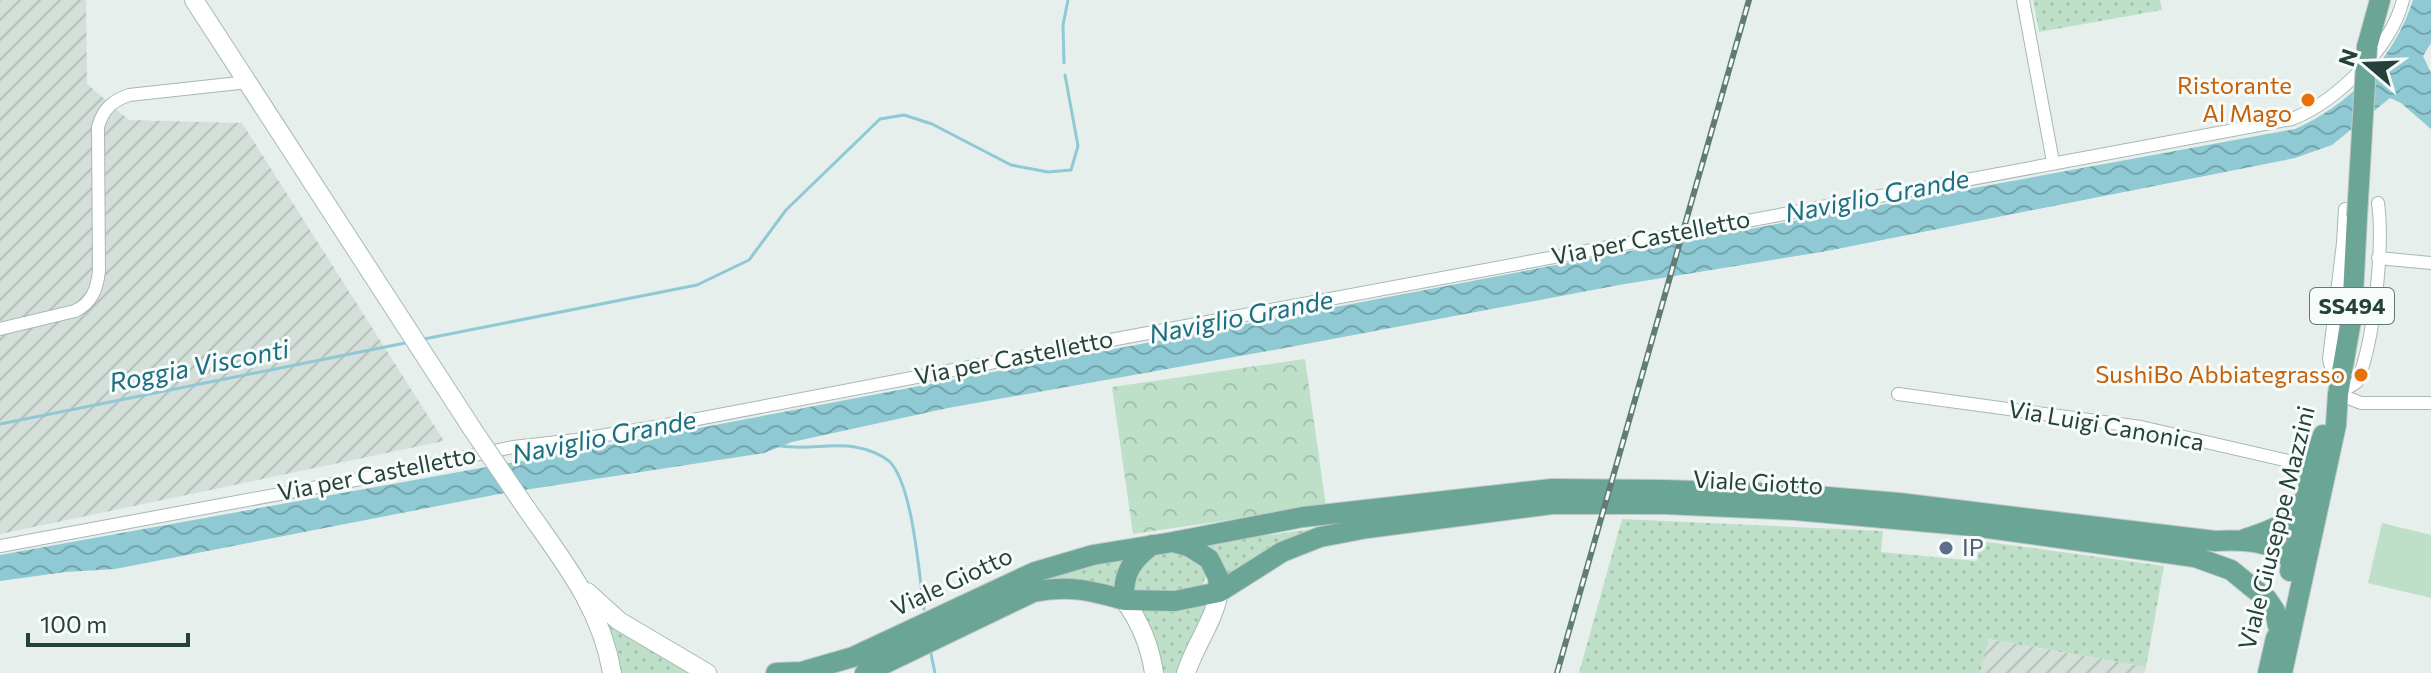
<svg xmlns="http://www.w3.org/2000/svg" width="2431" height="673" viewBox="0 0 2431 673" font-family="Commissioner,sans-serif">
  <defs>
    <pattern id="industrial-furrows" width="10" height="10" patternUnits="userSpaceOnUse" patternTransform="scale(2)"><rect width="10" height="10" fill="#d4dfda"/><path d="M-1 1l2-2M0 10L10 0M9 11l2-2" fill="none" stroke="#b6c1bc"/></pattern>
    <pattern id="grass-dots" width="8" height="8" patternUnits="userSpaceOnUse" patternTransform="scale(2)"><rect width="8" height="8" fill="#bfe0c8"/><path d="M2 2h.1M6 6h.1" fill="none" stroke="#a4c1ad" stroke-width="1.8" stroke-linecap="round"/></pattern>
    <pattern id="forest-crowns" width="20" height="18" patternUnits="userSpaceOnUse" patternTransform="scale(2)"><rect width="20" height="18" fill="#bfe0c8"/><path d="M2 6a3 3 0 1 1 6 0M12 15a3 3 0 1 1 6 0" fill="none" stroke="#a4c1ad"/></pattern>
    <pattern id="water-waves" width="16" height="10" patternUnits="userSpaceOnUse" patternTransform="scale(2)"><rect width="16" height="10" fill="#8ec9d4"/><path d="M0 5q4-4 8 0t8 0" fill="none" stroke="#74a5ad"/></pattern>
  </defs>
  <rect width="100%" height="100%" fill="#e6efeb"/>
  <path fill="url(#industrial-furrows)" d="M 0,0 L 86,0 L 87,84 L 129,120 L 242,123 L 444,441 L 0,534 Z
    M 1987,639 L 2146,667 L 2145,673 L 1980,673 Z"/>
  <path fill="url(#grass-dots)" d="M 2033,0 L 2160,0 L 2162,10 L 2039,32 Z
    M 1622,519 L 1883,531 L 1881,552 L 1977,561 L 1980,541 L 2164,566 L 2146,667 L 1988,639 L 1980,673 L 1579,673 Z
    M 1326,527 L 1223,580 L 1198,545 Z
    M 1168,550 L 1194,557 L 1207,573 L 1201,589 L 1194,592 L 1136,591 L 1132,584 L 1133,572 L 1152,554 Z
    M 1133,554 L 1120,592 L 1029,583 Z
    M 1210,599 L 1180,673 L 1162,673 L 1136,607 Z
    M 607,624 L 632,640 L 697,673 L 618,673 Z"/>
  <path fill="url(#forest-crowns)" d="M 1305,359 L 1326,506 L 1133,534 L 1112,387 Z"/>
  <path fill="#bfe0c8" d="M 2382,523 L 2431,535 L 2431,598 L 2368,583 Z"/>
  <path fill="url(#water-waves)" d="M 2413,0 L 2431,0 L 2431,43 L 2423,56 L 2431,73 L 2431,129 L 2401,103 L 2390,98 L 2332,145 L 2295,158 L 1827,251 L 1619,285 L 1274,350 L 948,408 L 792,442 L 764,453 L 499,494 L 115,569 L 65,572 L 0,581 L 0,555 L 636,440 L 1619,253 L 2295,129 C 2350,105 2395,57 2413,0 Z"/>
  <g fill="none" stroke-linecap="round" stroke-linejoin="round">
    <path stroke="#8ec9d4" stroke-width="3" d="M 1064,63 L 1063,25 L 1068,0
      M 424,339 L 697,285 L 749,260 L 786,210 L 880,119 L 904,115 L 932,124 L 1011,165 L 1048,172 L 1071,170 L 1078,146 L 1065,75
      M 0,424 L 405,343
      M 781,446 C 806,450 831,443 855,447 C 866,449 880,454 889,461 C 913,484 919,575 924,609
      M 930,649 L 935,673"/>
    <defs>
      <path id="street" d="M 2023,0 L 2053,162
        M 2378,258 L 2431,263
        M 0,329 L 75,311 C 92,303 97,289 99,271 L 98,127 C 103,109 112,101 129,95 L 248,82
        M 2336,387 L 2329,359 L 2343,243 L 2345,209
        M 1898,394 L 2141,427 L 2319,468
        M 2338,394 L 2357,382 C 2374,343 2384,246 2378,203
        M 2338,394 L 2361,403 L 2431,403
        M 0,546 L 371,477 L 513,447 L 576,440 L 666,425 L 1100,342 L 2292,119 C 2337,101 2391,48 2403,0"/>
      <path id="secondary" d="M 194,0 L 473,430
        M 526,508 C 563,561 601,607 612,673
        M 587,592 L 619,621 L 707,673
        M 1124,600 C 1141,623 1150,645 1154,673
        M 1186,673 C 1195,645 1214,621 1219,592"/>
      <path id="primary" d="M 2367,47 L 2380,0
        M 2245,539 C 2269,531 2291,525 2303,501
        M 1173,542 L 1303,517 L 1552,489 L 1663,490 L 1791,494 L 1899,503 L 2215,541 C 2249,539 2291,541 2302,580
        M 1152,545 C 1131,560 1123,574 1124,600 L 1175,601 L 1219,592 L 1282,552 L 1320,537 L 1367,528 L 1552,504 L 1664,504 L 1795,510 L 1973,526 L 2195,557 L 2231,570 L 2253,588 L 2267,599 L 2275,611 L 2278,626
        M 2290,571 L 2313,466 L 2323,435
        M 776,673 L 801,672 L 853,657 L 1035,572 L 1093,555 L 1173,542 L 1190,547 L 1209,559 L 1218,577 L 1219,592
        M 865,673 L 1033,592 C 1068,585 1090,590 1124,600
        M 2268,673 L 2276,638
        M 2282,673 L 2336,425 L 2338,394 L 2352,315 L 2357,217"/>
    </defs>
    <use href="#street" stroke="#a8b8b2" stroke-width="14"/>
    <use href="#secondary" stroke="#a4bbb3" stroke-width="20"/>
    <use href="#primary" stroke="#c2cac8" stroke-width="22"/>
    <use href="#street" stroke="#fff" stroke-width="12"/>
    <use href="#secondary" stroke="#fff" stroke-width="18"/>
    <use href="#primary" stroke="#6aa596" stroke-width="20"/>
    <defs>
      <path id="rail" d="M 1557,673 L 1749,0"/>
    </defs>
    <use href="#rail" stroke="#5f7d75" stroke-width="6"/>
    <use href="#rail" stroke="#f7fbf9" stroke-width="3" stroke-dasharray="9" stroke-linecap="butt"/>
    <defs>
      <path id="secondary-bridge" d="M 473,430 L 526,508"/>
      <path id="primary-bridge" d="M 2357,217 L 2367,47"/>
    </defs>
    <use href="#secondary-bridge" stroke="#a4bbb3" stroke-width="20" stroke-linecap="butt"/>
    <use href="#primary-bridge" stroke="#c2cac8" stroke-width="22" stroke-linecap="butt"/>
    <use href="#secondary-bridge" stroke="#fff" stroke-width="18"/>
    <use href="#primary-bridge" stroke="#6aa596" stroke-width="20"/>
  </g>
  <g fill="#e8710a" stroke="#f7fbf9" stroke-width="3">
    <circle cx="2308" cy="100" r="8"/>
    <circle cx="2361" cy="375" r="8"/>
  </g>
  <circle fill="#5c6f8a" stroke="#f7fbf9" stroke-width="3" cx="1946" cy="548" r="8"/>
  <g text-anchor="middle" stroke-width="6" stroke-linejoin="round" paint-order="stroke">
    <rect fill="#f7fbf9" stroke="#637a73" stroke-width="2" x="2310" y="288" width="84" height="36" rx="6"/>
    <g font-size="22" font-weight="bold" fill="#24423a">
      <text x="2352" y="314">SS494</text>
    </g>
    <g font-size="24" fill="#c56008" stroke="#f7fbf9" text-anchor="end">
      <text x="2292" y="94">Ristorante<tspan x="2292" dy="28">Al Mago</tspan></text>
      <text x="2345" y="383">SushiBo Abbiategrasso</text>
    </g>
    <g font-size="24" fill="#24423a" stroke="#f7fbf9">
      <text transform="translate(1651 238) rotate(-11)" y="8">Via per Castelletto</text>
      <text transform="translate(1014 358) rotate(-11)" y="8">Via per Castelletto</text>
      <text transform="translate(2106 426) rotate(10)" y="8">Via Luigi Canonica</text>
      <text transform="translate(377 474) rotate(-11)" y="8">Via per Castelletto</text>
      <text transform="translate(1758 483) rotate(3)" y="8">Viale Giotto</text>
      <text transform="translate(2277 528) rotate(-76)" y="8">Viale Giuseppe Mazzini</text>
      <text transform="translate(952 582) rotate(-25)" y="8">Viale Giotto</text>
    </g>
    <g font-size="24" fill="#4e5e75" stroke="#f7fbf9" text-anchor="start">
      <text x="1962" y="556">IP</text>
    </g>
    <g font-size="26" font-style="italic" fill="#1c6f80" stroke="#f7fbf9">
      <text transform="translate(1877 196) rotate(-11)" y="9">Naviglio Grande</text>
      <text transform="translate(1241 317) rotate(-11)" y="9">Naviglio Grande</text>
      <text transform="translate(199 366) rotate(-11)" y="9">Roggia Visconti</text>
      <text transform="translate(604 437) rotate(-11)" y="9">Naviglio Grande</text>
    </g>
  </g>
  <g transform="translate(2367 64) rotate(289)" stroke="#f7fbf9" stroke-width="6" paint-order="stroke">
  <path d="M0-6L14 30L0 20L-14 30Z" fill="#24423a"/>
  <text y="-12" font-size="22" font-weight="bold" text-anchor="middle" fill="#24423a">N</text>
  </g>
  <path d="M28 633v12h160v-12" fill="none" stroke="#24423a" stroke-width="4"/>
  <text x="40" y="633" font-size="24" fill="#24423a" stroke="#f7fbf9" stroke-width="6" paint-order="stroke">100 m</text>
</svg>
